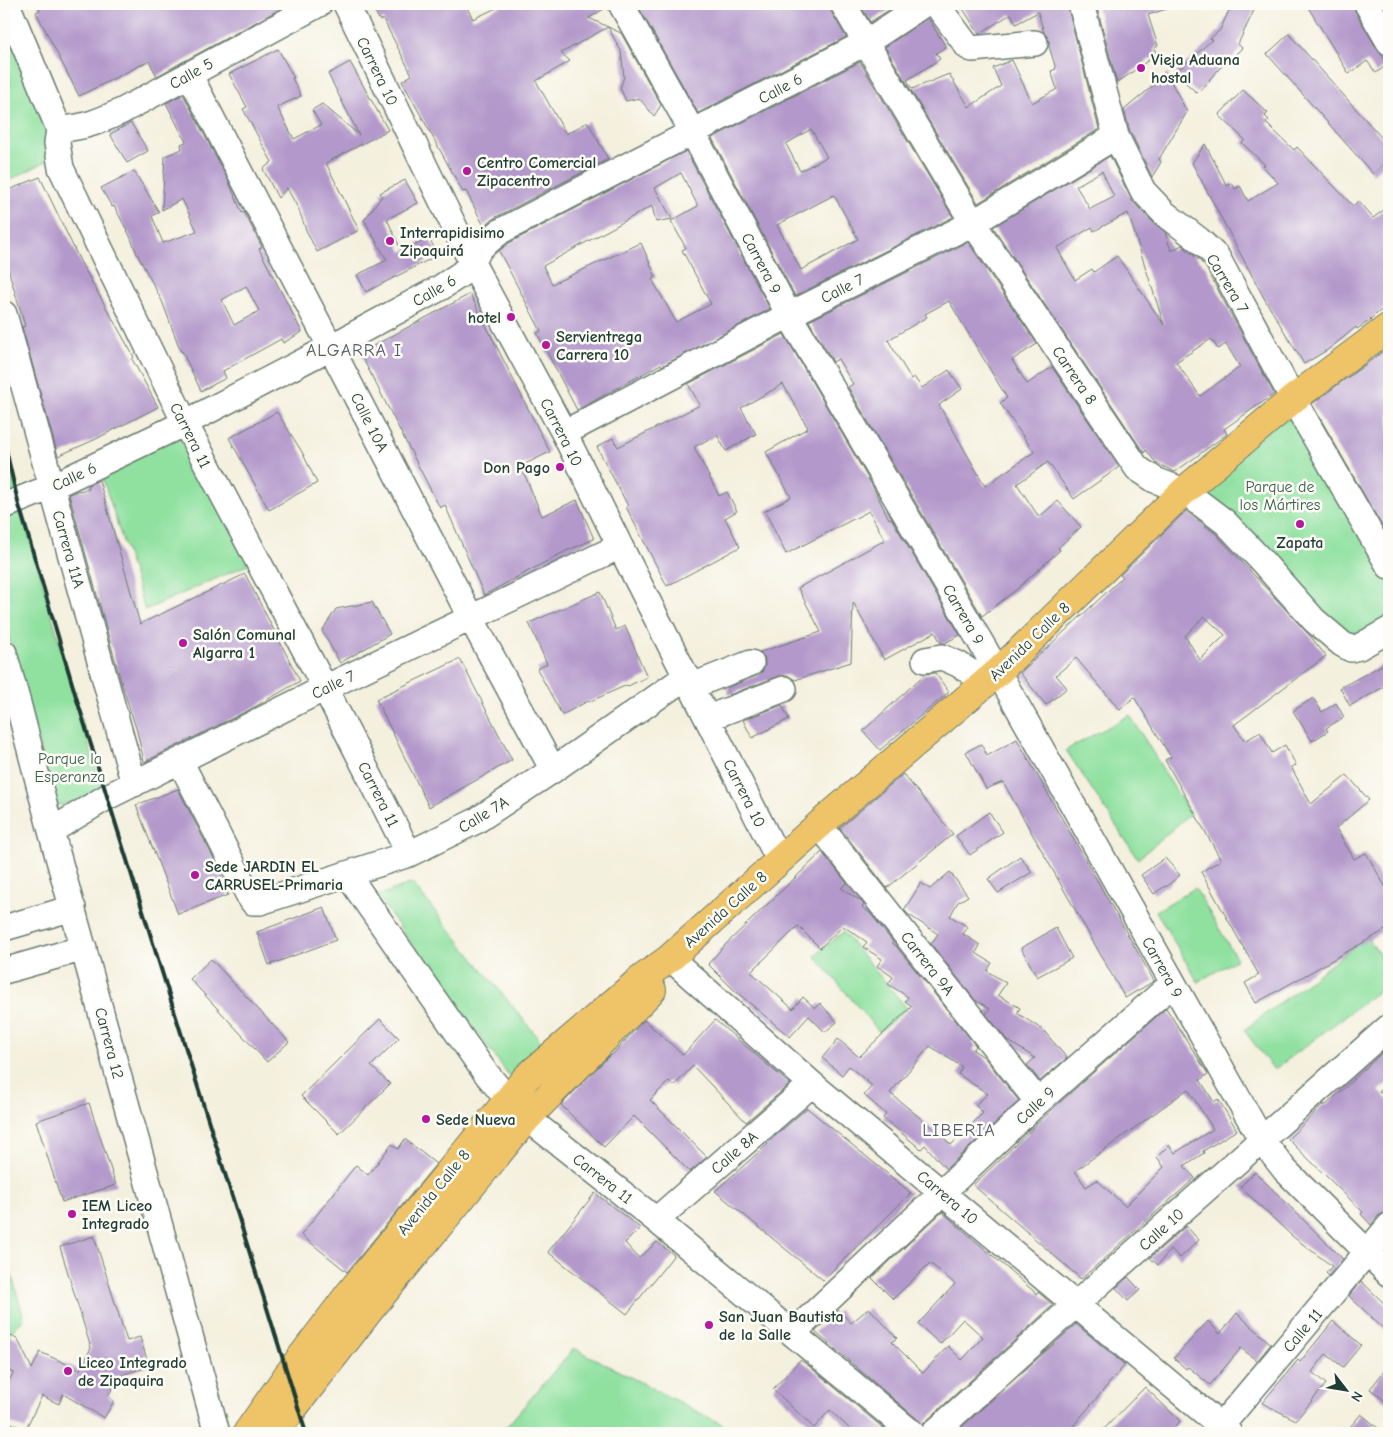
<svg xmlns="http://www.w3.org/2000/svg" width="1393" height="1437" viewBox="0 0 1393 1437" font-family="'Comic Neue',sans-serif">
  <rect width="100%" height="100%" fill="#fdfcf7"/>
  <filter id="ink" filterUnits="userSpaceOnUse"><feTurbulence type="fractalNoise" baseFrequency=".02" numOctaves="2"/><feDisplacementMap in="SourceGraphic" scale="10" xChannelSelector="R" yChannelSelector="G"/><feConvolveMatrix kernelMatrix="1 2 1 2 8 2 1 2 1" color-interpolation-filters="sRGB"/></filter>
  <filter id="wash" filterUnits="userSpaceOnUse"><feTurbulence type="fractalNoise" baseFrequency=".0096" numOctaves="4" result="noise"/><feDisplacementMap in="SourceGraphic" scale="20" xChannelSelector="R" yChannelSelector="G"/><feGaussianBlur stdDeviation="1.12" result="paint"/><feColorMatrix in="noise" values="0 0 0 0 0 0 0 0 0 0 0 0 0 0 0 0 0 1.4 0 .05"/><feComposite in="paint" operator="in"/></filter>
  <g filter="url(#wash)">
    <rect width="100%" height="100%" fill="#f4f0de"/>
    <path fill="#90e1a0" stroke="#588f6a" d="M 4,23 L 45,117 L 50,144 L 47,161 L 4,183 Z
      M 1298,407 L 1389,572 L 1389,622 L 1352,646 L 1193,491 Z
      M 184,428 L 254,562 L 145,610 L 100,470 Z
      M 4,447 L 103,795 L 56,806 L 4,619 Z
      M 1130,715 L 1190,814 L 1138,859 L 1066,750 Z
      M 412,883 L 545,1046 L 510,1077 L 377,896 Z
      M 1195,888 L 1237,959 L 1198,982 L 1156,911 Z
      M 843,932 L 907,1008 L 879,1032 L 815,956 Z
      M 1367,937 L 1389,968 L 1389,983 L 1274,1070 L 1244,1030 Z
      M 4,1246 L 24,1319 L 8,1335 L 4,1333 Z
      M 574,1348 L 739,1433 L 501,1433 Z"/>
    <g id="blocks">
      <path fill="#b399cb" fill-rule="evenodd" d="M 37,4 L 289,4 L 157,76 L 149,61 L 79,96 L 36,12 L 40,10 Z
        M 371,4 L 465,4 L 473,19 L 505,4 L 607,4 L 607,7 L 589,18 L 608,27 L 561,53 L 570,61 L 536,81 L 566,134 L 588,122 L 608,159 L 494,218 L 484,226 L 466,191 L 463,192 L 402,81 L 412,75 L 383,19 L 380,21 Z
        M 637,4 L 829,4 L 831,11 L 846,37 L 698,113 Z
        M 860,4 L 896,4 L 897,5 L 870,22 Z
        M 960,4 L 1067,4 L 1099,129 L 978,203 L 885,47 L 928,18 L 946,47 L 936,53 L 940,59 L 907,80 L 912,89 L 949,74 L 969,107 L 1001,86 L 993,68 L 1012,60 L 1032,103 L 1057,89 L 1051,71 L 1056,69 L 1049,46 L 1049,41 L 1044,33 L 1038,12 L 1016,24 L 1011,14 L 979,34 Z
        M 1096,4 L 1174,4 L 1175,6 L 1148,15 L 1158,46 L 1154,49 L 1157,54 L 1117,83 Z
        M 1232,4 L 1257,4 L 1238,44 L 1242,48 L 1231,59 L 1230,57 L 1209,80 L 1210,81 L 1197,93 L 1175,73 L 1212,40 L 1210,39 L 1220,30 Z
        M 1306,4 L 1353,4 L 1355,11 L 1377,49 L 1388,64 L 1376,73 L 1367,61 L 1349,74 Z
        M 608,27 L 621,33 L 661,105 L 654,116 L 639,98 L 626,101 L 620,88 L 624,77 L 621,51 Z
        M 1289,34 L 1389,146 L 1389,159 L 1373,174 L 1267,54 Z
        M 278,49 L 294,78 L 292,78 L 301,96 L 277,107 L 294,139 L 321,125 L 312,110 L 322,104 L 359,135 L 328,74 L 350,62 L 388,130 L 326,163 L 359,230 L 317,252 L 306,230 L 299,210 L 287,188 L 278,198 L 263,169 L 272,162 L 243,109 L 247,107 L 229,74 Z
        M 860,62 L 953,217 L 795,296 L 712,138 ZM 811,129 L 827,157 L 800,171 L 786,144 ZM 834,195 L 858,239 L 801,270 L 777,225 Z
        M 1167,74 L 1187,112 L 1159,159 L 1161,162 L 1152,177 L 1130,131 L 1124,110 Z
        M 1243,90 L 1268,113 L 1265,116 L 1269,120 L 1266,123 L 1294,150 L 1297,147 L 1353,206 L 1358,201 L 1373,218 L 1389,206 L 1389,304 L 1370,319 L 1371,320 L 1357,329 L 1356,327 L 1329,349 L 1304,364 L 1264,298 L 1192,163 L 1205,144 L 1227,186 L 1232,183 L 1235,189 L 1240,186 L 1248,201 L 1278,183 L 1263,166 L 1265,165 L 1242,143 L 1245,140 L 1219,115 Z
        M 183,94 L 228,180 L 242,213 L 244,212 L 262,247 L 259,249 L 302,332 L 283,343 L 281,339 L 223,371 L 226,378 L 201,391 L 182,351 L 181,352 L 162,301 L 137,254 L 130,236 L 114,206 L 112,207 L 101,188 L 134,171 L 159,212 L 152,216 L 163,243 L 197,231 L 182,199 L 162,210 L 165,156 L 182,149 L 181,144 L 186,142 L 166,103 ZM 246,286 L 259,311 L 234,325 L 222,300 Z
        M 131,123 L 148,151 L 127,163 L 110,134 Z
        M 686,151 L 770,309 L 662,366 L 661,364 L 577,410 L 537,333 L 541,331 L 499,251 L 509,243 ZM 681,173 L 698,206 L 671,221 L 686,248 L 682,250 L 711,304 L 676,322 L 652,279 L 656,277 L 641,243 L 552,284 L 543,266 L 652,206 L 656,222 L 672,219 L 655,188 Z
        M 1110,156 L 1132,201 L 1154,223 L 1165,232 L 1171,251 L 1182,245 L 1205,266 L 1274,394 L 1224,429 L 1227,434 L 1175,472 L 1156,463 L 1146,450 L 1144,453 L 993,227 ZM 1102,171 L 1114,197 L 1090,209 L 1076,186 ZM 1128,213 L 1164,325 L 1117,256 L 1094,272 L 1092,269 L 1075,280 L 1057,248 L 1092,227 L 1094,231 ZM 1211,339 L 1218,349 L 1226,344 L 1240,367 L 1200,396 L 1176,362 Z
        M 40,177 L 80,261 L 134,357 L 132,359 L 158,407 L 94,440 L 58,456 L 22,327 L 25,326 L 4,255 L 4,192 Z
        M 405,180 L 418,203 L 387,219 L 402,252 L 429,238 L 438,255 L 366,292 L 357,275 L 387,260 L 364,220 L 382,196 L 380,193 Z
        M 968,242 L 1037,344 L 1012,360 L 1027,384 L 1052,367 L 1119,467 L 1074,499 L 1048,462 L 1017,484 L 1039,517 L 1058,501 L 1081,527 L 1058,548 L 1060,550 L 1016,590 L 982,616 L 848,387 L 853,384 L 838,359 L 833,362 L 809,321 ZM 949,301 L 1007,398 L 1000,403 L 1034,452 L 985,486 L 939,405 L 962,389 L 949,370 L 922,388 L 914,377 L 911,379 L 888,340 L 927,317 L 925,314 Z
        M 470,294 L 550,452 L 521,466 L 542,516 L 577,500 L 594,539 L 564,552 L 484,595 L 445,505 L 440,508 L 360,353 Z
        M 784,334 L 873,487 L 889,519 L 891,518 L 960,635 L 945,643 L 941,643 L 935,632 L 884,660 L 853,602 L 851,662 L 795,680 L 787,675 L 779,676 L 729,695 L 727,688 L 756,676 L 762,672 L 765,665 L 765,658 L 760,652 L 821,632 L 798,588 L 885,540 L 869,511 L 786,554 L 765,511 L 791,497 L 766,452 L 808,428 L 783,384 L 741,408 L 756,434 L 726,451 L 717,435 L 694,447 L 719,496 L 727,492 L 737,511 L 725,518 L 740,547 L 667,586 L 626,507 L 628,506 L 597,447 L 613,438 L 618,447 L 700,405 L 688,384 Z
        M 1389,347 L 1389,538 L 1312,404 Z
        M 277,412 L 302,452 L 317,483 L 269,510 L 229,438 Z
        M 99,480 L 140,624 L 245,574 L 300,681 L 251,709 L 144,762 L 137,731 L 122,685 L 69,494 L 77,491 L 89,489 L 88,485 Z
        M 1186,511 L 1215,533 L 1311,637 L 1326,656 L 1234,725 L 1245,741 L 1260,732 L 1272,753 L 1285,745 L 1296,765 L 1291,767 L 1311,804 L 1347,775 L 1369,800 L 1336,828 L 1354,859 L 1366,853 L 1385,886 L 1389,884 L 1389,928 L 1256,1003 L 1245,983 L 1259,975 L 1201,872 L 1221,860 L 1165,760 L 1171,757 L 1134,697 L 1120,710 L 1076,658 L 1056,675 L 1067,688 L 1046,705 L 1020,673 L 1123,577 L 1120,575 ZM 1204,616 L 1225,635 L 1200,660 L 1185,636 Z
        M 600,592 L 616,630 L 625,626 L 647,677 L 628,686 L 627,685 L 589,702 L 588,701 L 562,715 L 537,669 L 547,664 L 529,623 Z
        M 372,602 L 390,634 L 340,663 L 322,631 L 336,609 Z
        M 460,659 L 512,760 L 429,807 L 376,699 Z
        M 1389,661 L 1389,684 L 1350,706 L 1340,688 Z
        M 935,673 L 949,692 L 880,750 L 863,731 L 925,674 Z
        M 1313,698 L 1322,712 L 1336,703 L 1344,717 L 1326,728 L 1328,731 L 1312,741 L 1293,711 Z
        M 782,705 L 789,719 L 752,738 L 743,720 Z
        M 1017,739 L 1154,981 L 1125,998 L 1003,782 L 986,789 L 966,752 L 981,744 L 987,756 Z
        M 903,774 L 953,834 L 887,888 L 840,828 Z
        M 178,789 L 217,865 L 228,895 L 178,914 L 136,805 Z
        M 989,812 L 1003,832 L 970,855 L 956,836 Z
        M 822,852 L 847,883 L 841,888 L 861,901 L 864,905 L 862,907 L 870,913 L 893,942 L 892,943 L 896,946 L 949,1012 L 948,1013 L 952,1016 L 976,1046 L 973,1050 L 984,1057 L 1019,1101 L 946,1169 L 925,1145 L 921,1149 L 883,1118 L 886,1114 L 864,1095 L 872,1086 L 849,1066 L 842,1075 L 822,1058 L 838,1039 L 859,1057 L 912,1006 L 905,1001 L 908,997 L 888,984 L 893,977 L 877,966 L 882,959 L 863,947 L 867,942 L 843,926 L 820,948 L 798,926 L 751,972 L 793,1009 L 803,997 L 815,1008 L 820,1003 L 837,1022 L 825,1032 L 809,1016 L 790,1037 L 733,989 L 708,964 L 725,945 ZM 930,1046 L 962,1067 L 958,1074 L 988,1094 L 975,1105 L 983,1113 L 951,1145 L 942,1136 L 890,1093 Z
        M 1020,856 L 1032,872 L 998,893 L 988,879 Z
        M 1165,858 L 1180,875 L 1166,887 L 1165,886 L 1154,894 L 1141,875 Z
        M 950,872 L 968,896 L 958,902 L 950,916 L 968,927 L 963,934 L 980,945 L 976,953 L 992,963 L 987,971 L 1006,983 L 998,995 L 1020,1008 L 1017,1013 L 1043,1030 L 1067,1058 L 1040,1081 L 1027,1065 L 1035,1058 L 1007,1040 L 986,1014 L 990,1009 L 975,1000 L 931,944 L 938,934 L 909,915 L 904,910 L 921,883 L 930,889 Z
        M 324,907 L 336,940 L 269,965 L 257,932 Z
        M 1056,928 L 1072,958 L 1037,977 L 1021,948 Z
        M 211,959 L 289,1042 L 267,1062 L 190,979 Z
        M 1166,1008 L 1208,1074 L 1200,1080 L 1214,1102 L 1218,1099 L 1237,1130 L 1203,1151 L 1204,1153 L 1184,1166 L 1195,1178 L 1081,1279 L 973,1185 L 1058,1104 ZM 1188,1089 L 1213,1129 L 1175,1153 L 1169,1145 L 1157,1157 L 1164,1167 L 1125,1206 L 1097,1180 L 1086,1187 L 1075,1171 Z
        M 380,1019 L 399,1038 L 371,1066 L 390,1084 L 339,1134 L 301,1096 Z
        M 644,1020 L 683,1055 L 715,1020 L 790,1084 L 746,1122 L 693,1066 L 674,1086 L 669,1081 L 650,1100 L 707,1157 L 690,1172 L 634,1116 L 604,1147 L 561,1105 L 610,1055 L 611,1056 Z
        M 1384,1051 L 1389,1057 L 1389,1082 L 1379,1091 L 1389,1101 L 1389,1212 L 1384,1213 L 1378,1216 L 1371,1225 L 1361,1214 L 1363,1212 L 1288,1139 L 1324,1104 L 1326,1105 Z
        M 89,1103 L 116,1185 L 62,1202 L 36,1121 Z
        M 807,1108 L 911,1193 L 823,1280 L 715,1191 L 768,1144 L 767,1143 Z
        M 405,1139 L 436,1164 L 347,1272 L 301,1235 L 356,1165 L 368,1175 L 392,1144 L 398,1149 Z
        M 1255,1172 L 1343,1259 L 1329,1276 L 1326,1273 L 1332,1266 L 1292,1236 L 1240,1187 Z
        M 595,1193 L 640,1228 L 625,1243 L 639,1258 L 657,1242 L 674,1255 L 627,1314 L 548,1252 Z
        M 942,1212 L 1037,1294 L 1038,1292 L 1053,1305 L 923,1424 L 815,1332 L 839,1310 L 851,1323 L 869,1308 L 897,1338 L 892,1342 L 923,1373 L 948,1346 L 962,1360 L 983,1337 L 963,1319 L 940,1344 L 918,1324 L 955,1284 L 930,1263 L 893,1299 L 872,1278 Z
        M 1186,1226 L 1199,1240 L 1180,1258 L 1171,1249 L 1158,1265 L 1150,1258 Z
        M 94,1236 L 127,1341 L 140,1337 L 149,1366 L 119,1376 L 108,1396 L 114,1401 L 104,1418 L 63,1394 L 59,1404 L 42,1396 L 25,1430 L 4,1419 L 4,1391 L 13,1373 L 4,1368 L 4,1334 L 17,1338 L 32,1369 L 40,1352 L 80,1370 L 91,1348 L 60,1247 Z
        M 1128,1277 L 1140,1290 L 1128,1301 L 1116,1288 Z
        M 1361,1281 L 1389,1308 L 1389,1334 L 1349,1296 Z
        M 1237,1313 L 1271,1344 L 1257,1361 L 1241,1348 L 1210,1385 L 1188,1367 L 1186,1369 L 1174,1358 L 1208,1321 L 1220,1334 Z
        M 1333,1321 L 1361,1345 L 1343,1367 L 1326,1354 L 1312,1372 L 1326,1384 L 1296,1420 L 1262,1403 L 1298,1360 L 1300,1362 Z
        M 1076,1324 L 1125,1365 L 1067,1433 L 955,1433 Z
        M 800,1360 L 809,1366 L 889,1433 L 854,1433 L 830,1410 L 814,1428 L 773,1389 Z
        M 1389,1365 L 1389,1404 L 1370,1389 Z
        M 1145,1387 L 1180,1421 L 1168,1433 L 1100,1433 Z
        M 1361,1414 L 1384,1433 L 1345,1433 Z"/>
    </g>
  </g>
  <g filter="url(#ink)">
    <use href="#blocks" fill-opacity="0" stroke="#6a7c70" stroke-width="1"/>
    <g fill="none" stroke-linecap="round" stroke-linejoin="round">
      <defs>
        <path id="minor" d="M 7,4 L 59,129 L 57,143 L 61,168 L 185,423 L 325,688 L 409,854
          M 346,4 L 472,263 L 564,433 L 620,546 L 779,860
          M 621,4 L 693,133 L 789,315 L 998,672 L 1261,1139 L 1285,1170 L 1389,1274
          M 843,4 L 973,223 L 1137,468 L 1155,480 L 1184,491 L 1225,522 L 1260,559 L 1314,620 L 1342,644 L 1351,649 L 1359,647 L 1389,630
          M 936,4 L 968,47 L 972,49 L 1035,43
          M 1081,4 L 1116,136 L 1143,191 L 1164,213 L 1199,240 L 1217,257 L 1293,399 L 1389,566
          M 1367,4 L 1389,42
          M 189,74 L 471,618 L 553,770
          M 59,129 C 84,128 100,121 122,111 L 319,4
          M 4,314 L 134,784
          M 564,433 L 789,315 L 973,223 L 1116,136
          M 4,506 L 51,487 L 185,423 L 331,347 L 440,288 L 461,274 L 472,263 L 480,248 L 501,231 L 865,43 L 924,4
          M 4,653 L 18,703 L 51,831 L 217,1433
          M 925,660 L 942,657 L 958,664 L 972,673 L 998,672
          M 692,686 L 751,663
          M 708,718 L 784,689
          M 180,761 L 249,896 L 253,902 L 260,902 L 409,854 L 476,821 L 553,770 L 687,676
          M 819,825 L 1038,1102
          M 51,831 L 107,797 L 325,688 L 620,546
          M 347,874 L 482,1068 L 508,1100 L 527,1118 L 656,1220 L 912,1433
          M 4,928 L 73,908
          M 670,958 L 812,1084 L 1229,1433
          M 4,971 L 84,948
          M 656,1220 L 812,1084
          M 793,1333 L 1038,1102 L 1172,984
          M 934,1433 L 1075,1305 L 1389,1027
          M 1215,1433 L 1389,1226"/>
        <path id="major" d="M 247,1433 L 287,1376 L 349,1294 L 527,1077 L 640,980 L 670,958 L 819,825 L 998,672 L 1184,491 L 1293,399 L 1389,327
          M 274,1433 L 368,1312 L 527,1118 L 652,990"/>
      </defs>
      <use href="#minor" stroke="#6a7c70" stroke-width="28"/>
      <use href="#major" stroke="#6a7c70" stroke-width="30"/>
      <use href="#minor" stroke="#fff" stroke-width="25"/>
      <use href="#major" stroke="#efc469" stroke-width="28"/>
      <path stroke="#1f3d34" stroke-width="4" d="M 4,441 L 18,502 L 77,700 L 306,1433"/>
    </g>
  </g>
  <g fill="#b5179e" stroke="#fdfcf7" stroke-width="2">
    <circle cx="1141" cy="68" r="5"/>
    <circle cx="467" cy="171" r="5"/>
    <circle cx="390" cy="241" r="5"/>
    <circle cx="511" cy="317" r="5"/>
    <circle cx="546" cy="345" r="5"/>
    <circle cx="560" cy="467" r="5"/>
    <circle cx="1300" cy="524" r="5"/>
    <circle cx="183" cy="643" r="5"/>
    <circle cx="195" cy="875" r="5"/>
    <circle cx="426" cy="1119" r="5"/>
    <circle cx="72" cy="1214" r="5"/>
    <circle cx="709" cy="1325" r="5"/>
    <circle cx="68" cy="1371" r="5"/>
  </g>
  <g text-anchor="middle" stroke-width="5" stroke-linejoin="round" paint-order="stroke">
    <g font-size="16" font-weight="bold" fill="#1f3d34" stroke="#fdfcf7" text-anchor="start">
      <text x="1151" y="65">Vieja Aduana<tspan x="1151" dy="18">hostal</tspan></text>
      <text x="477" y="168">Centro Comercial<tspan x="477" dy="18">Zipacentro</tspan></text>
      <text x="400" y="238">Interrapidisimo<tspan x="400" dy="18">Zipaquirá</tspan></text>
      <text x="501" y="323" text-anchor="end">hotel</text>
      <text x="556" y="342">Servientrega<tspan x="556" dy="18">Carrera 10</tspan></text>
      <text x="550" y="473" text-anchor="end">Don Pago</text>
      <text x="1300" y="548" text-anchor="middle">Zapata</text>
      <text x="193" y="640">Salón Comunal<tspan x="193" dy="18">Algarra 1</tspan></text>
      <text x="205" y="872">Sede JARDIN EL<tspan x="205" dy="18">CARRUSEL-Primaria</tspan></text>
      <text x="436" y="1125">Sede Nueva</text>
      <text x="82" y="1211">IEM Liceo<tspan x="82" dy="18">Integrado</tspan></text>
      <text x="719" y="1322">San Juan Bautista<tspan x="719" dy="18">de la Salle</tspan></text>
      <text x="78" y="1368">Liceo Integrado<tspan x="78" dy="18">de Zipaquira</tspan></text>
    </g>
    <g font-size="16" fill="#1f3d34" stroke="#fdfcf7">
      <text transform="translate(378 71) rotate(64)" y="6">Carrera 10</text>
      <text transform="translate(191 73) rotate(-29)" y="6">Calle 5</text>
      <text transform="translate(780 88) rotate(-28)" y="6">Calle 6</text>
      <text transform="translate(762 263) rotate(62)" y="6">Carrera 9</text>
      <text transform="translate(1228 283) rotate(59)" y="6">Carrera 7</text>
      <text transform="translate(842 288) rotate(-27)" y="6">Calle 7</text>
      <text transform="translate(434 290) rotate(-30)" y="6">Calle 6</text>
      <text transform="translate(1075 375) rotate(56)" y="6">Carrera 8</text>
      <text transform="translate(370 422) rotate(63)" y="6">Calle 10A</text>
      <text transform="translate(562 432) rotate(63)" y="6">Carrera 10</text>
      <text transform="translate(191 435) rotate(63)" y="6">Carrera 11</text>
      <text transform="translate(74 476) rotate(-25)" y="6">Calle 6</text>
      <text transform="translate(69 549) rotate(74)" y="6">Carrera 11A</text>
      <text transform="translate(964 614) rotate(60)" y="6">Carrera 9</text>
      <text transform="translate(1029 641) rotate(-44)" y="6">Avenida Calle 8</text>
      <text transform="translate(333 684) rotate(-26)" y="6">Calle 7</text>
      <text transform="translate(745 793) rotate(63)" y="6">Carrera 10</text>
      <text transform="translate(379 794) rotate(63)" y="6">Carrera 11</text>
      <text transform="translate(483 814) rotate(-31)" y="6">Calle 7A</text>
      <text transform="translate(725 909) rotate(-42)" y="6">Avenida Calle 8</text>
      <text transform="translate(928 963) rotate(52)" y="6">Carrera 9A</text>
      <text transform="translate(1163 967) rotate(61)" y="6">Carrera 9</text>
      <text transform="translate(110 1043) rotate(75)" y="6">Carrera 12</text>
      <text transform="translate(1035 1105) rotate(-43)" y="6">Calle 9</text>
      <text transform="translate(734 1152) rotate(-41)" y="6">Calle 8A</text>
      <text transform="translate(603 1178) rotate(38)" y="6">Carrera 11</text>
      <text transform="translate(433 1192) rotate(-51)" y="6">Avenida Calle 8</text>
      <text transform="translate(948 1197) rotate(40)" y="6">Carrera 10</text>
      <text transform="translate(1161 1229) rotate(-42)" y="6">Calle 10</text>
      <text transform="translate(1302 1330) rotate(-50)" y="6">Calle 11</text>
    </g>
    <g font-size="16" fill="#365e4a" stroke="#fdfcf7">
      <text x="1280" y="492">Parque de<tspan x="1280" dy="18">los Mártires</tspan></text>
      <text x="70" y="764">Parque la<tspan x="70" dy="18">Esperanza</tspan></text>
    </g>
    <g font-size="18" letter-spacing="1" fill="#535d69" stroke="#fdfcf7">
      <text x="354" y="356">ALGARRA I</text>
      <text x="959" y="1136">LIBERIA</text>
    </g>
  </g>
  <rect width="1393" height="1437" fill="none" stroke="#fdfcf7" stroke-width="20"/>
  <g transform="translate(1346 1390) rotate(121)" stroke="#fdfcf7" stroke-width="4" paint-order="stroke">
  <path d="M0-4L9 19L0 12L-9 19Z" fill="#1f3d34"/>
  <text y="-8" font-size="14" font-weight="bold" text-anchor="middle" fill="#1f3d34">N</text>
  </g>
</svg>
